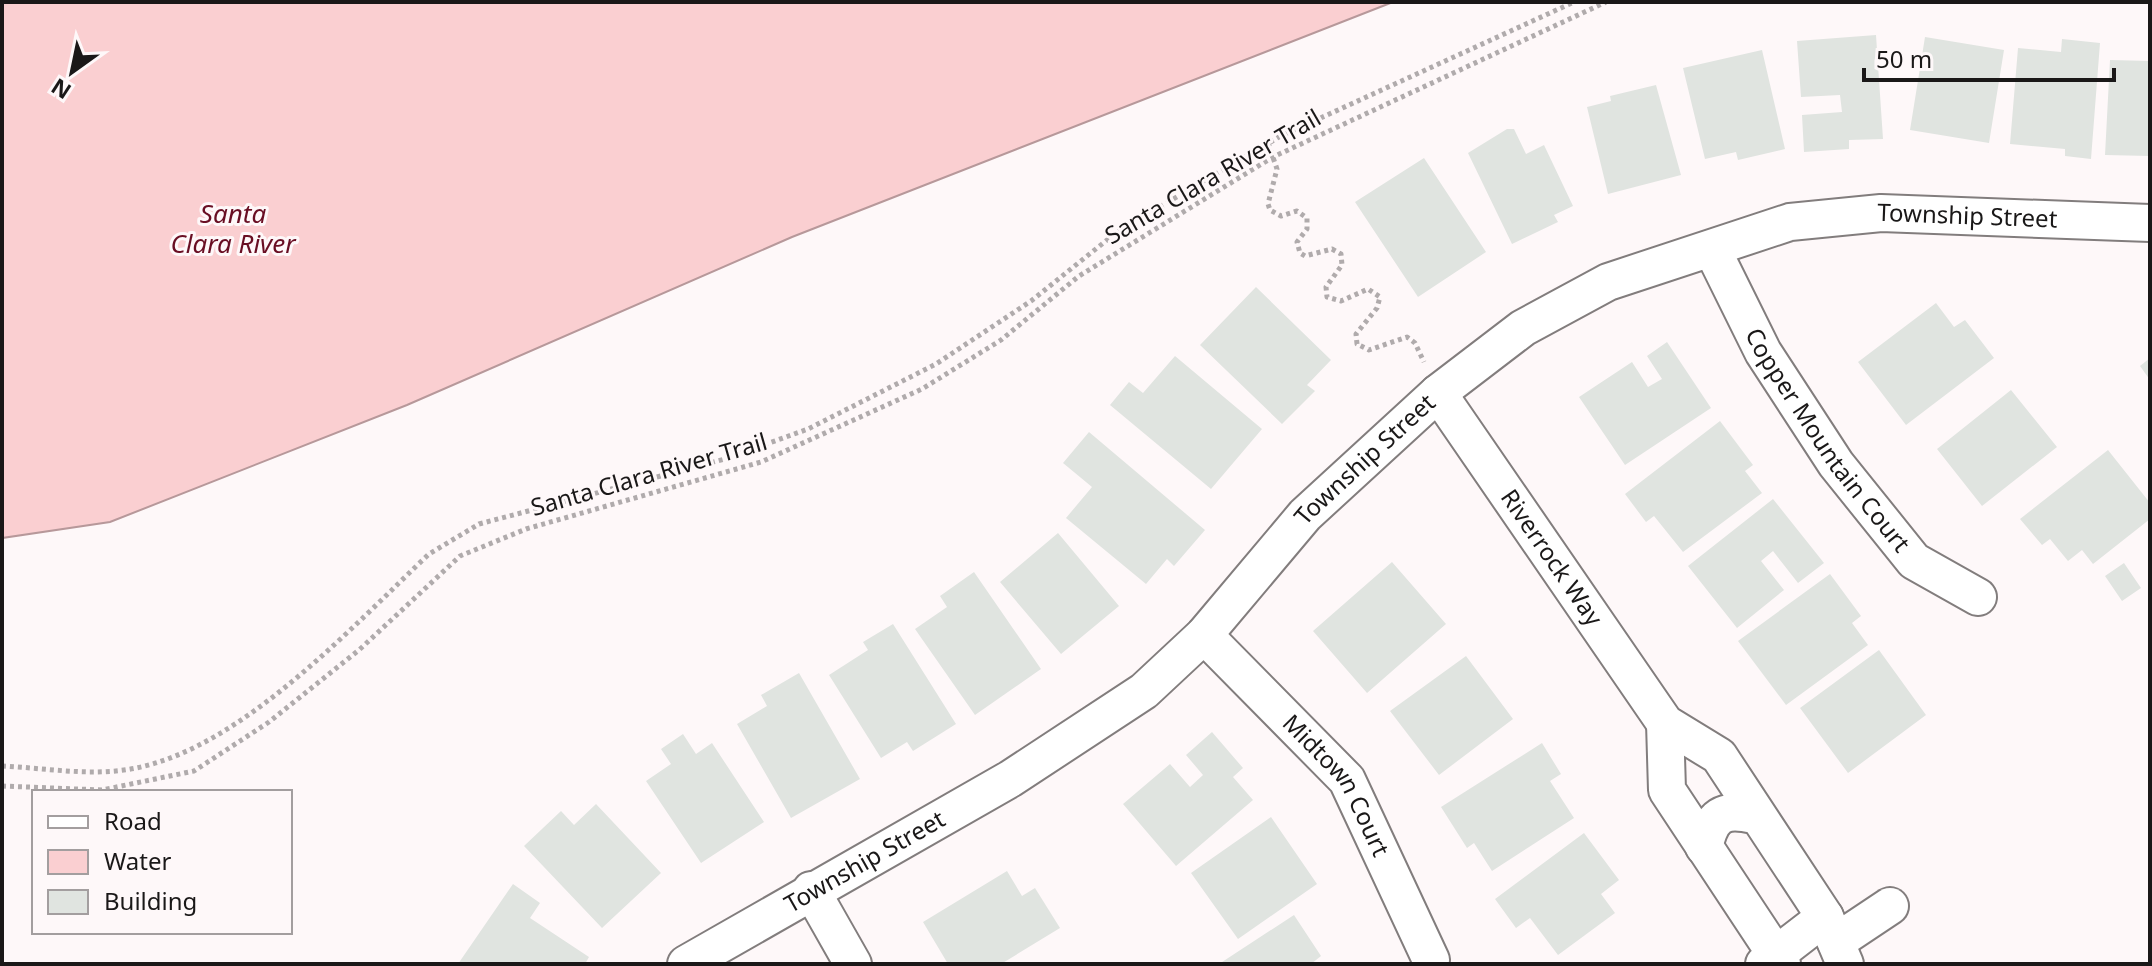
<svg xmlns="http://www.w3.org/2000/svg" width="2152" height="966" viewBox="0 0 2152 966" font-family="'Noto Sans',sans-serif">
  <rect width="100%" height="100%" fill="#fef8f9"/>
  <path fill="#facfd1" stroke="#b7989a" stroke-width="2" d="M 2,2 L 1393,2 L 792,237 L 407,405 L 110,522 L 2,538 Z"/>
  <path fill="#e0e4e0" d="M 1876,35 L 1883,139 L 1849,140 L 1849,149 L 1804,152 L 1802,115 L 1842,112 L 1840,95 L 1801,97 L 1797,41 Z
    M 1925,37 L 2004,50 L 1989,143 L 1910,130 Z
    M 2062,39 L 2100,43 L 2091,159 L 2065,156 L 2065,149 L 2010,144 L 2018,48 L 2061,52 Z
    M 1762,50 L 1785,149 L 1738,160 L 1736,152 L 1705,159 L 1683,68 Z
    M 2110,60 L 2150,61 L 2150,156 L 2105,155 Z
    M 1656,85 L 1681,175 L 1608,194 L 1587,107 L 1611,101 L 1610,96 Z
    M 1507,129 L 1514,129 L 1526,154 L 1544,145 L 1573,206 L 1554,215 L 1558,222 L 1512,244 L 1468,153 Z
    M 1424,158 L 1486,252 L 1418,297 L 1355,202 Z
    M 1256,287 L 1331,360 L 1307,385 L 1315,391 L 1282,424 L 1200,345 Z
    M 1936,303 L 1954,327 L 1965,320 L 1994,358 L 1906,425 L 1858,362 Z
    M 1667,342 L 1711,408 L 1625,465 L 1579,397 L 1632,362 L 1648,387 L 1662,379 L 1647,356 Z
    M 1175,356 L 1262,429 L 1211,489 L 1110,405 L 1129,382 L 1143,393 Z
    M 2150,358 L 2150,380 L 2140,366 Z
    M 2011,390 L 2057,447 L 1982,506 L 1937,449 Z
    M 1720,421 L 1753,465 L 1745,471 L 1762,493 L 1683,552 L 1654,516 L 1646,522 L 1625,494 Z
    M 1089,432 L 1205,530 L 1174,566 L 1167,559 L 1146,584 L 1066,518 L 1092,487 L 1063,463 Z
    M 2108,450 L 2150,503 L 2150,519 L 2093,564 L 2082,550 L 2068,561 L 2050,539 L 2042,545 L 2020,519 Z
    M 1773,499 L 1824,563 L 1798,583 L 1773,551 L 1761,561 L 1784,590 L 1737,628 L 1688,566 Z
    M 1058,533 L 1119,606 L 1061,654 L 1000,582 Z
    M 1392,562 L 1446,624 L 1367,693 L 1313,631 Z
    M 2124,563 L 2141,588 L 2122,601 L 2105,576 Z
    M 974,572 L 1041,669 L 975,715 L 915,629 L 947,607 L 940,596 Z
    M 1830,574 L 1861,616 L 1852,623 L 1868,645 L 1786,705 L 1738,641 Z
    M 893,624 L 956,724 L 913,751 L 907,742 L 881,758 L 829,675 L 868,650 L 863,642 Z
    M 1879,650 L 1926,715 L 1848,773 L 1800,708 Z
    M 1466,656 L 1513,719 L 1439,775 L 1390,711 Z
    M 799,673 L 860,779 L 791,818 L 737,724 L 767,706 L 761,695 Z
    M 1212,732 L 1243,768 L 1233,777 L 1253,800 L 1176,866 L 1123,804 L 1170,764 L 1190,787 L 1203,775 L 1186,755 Z
    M 683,734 L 696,754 L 712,743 L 764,822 L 701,863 L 646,781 L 671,764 L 661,749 Z
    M 1542,743 L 1561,774 L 1550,781 L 1574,818 L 1492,871 L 1474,843 L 1467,848 L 1441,807 Z
    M 596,804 L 661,873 L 602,928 L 524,846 L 561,811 L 574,825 Z
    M 1271,817 L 1317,884 L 1238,939 L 1191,873 Z
    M 1584,833 L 1619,880 L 1601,894 L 1615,913 L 1558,955 L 1530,918 L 1516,928 L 1495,899 Z
    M 1007,871 L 1022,896 L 1035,888 L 1060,928 L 1001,964 L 948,964 L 923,922 Z
    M 513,884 L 540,903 L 530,918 L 589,957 L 585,964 L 458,964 Z
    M 1294,915 L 1321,956 L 1311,964 L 1219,964 Z"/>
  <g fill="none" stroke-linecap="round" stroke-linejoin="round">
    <defs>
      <g id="minor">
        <path id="s1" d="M 1712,249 L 1763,352 L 1836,464 L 1914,561 L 1978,597"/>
        <path id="s2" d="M 1438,393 L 1665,723 L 1719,756 L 1825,917 L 1845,964"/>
        <path id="s3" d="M 1204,635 L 1347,780 L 1431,960"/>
        <path d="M 1665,723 L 1667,790 L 1782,964"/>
        <path d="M 1704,847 C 1712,815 1722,808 1754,815"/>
        <path d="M 811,890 L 853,964"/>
        <path d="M 1836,942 L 1890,906"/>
        <path id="s4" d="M 686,964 L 1010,779 L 1144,691 L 1204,635 L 1305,515 L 1438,393 L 1523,328 L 1608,282 L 1790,222 L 1881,213 L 2150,223"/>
        <path d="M 1764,964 L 1825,917"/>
      </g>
    </defs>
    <use href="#minor" stroke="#827d7d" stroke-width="40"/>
    <path stroke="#b0abac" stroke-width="5" stroke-dasharray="4 4" stroke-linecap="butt" d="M 1268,143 L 1277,169 L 1268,204 L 1270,210 L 1281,216 L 1297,211 L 1307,218 L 1307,229 L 1297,242 L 1300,253 L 1305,256 L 1332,249 L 1341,254 L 1342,265 L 1326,287 L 1327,297 L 1341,301 L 1368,289 L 1380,297 L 1377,308 L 1356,334 L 1357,344 L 1369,350 L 1407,337 L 1415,343 L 1424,362
      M 2,766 C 46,768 93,777 136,768 C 242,747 352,627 429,554 L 479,524 L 725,459 L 808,429 L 936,364 L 1031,301 L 1117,232 L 1279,137 L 1574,2
      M 2,786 L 102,790 L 194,771 L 269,722 L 359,650 L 460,556 L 526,529 L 761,462 L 922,389 L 1001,340 L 1079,276 L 1273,157 L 1606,2"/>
    <use href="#minor" stroke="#fff" stroke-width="36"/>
  </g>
  <g text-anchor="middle" stroke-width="6" stroke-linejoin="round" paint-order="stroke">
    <g font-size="24" fill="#1a1818" stroke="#fef8f9">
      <text transform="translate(1213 177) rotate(-30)" y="8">Santa Clara River Trail</text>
      <text dy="8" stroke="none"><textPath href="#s4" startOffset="1526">Township Street</textPath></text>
      <text dy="8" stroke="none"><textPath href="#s1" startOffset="224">Copper Mountain Court</textPath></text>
      <text dy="8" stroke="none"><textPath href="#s4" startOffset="854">Township Street</textPath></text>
      <text transform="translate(649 475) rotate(-16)" y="8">Santa Clara River Trail</text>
      <text dy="8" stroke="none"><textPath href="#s2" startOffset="200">Riverrock Way</textPath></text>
      <text dy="8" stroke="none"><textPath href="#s3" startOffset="202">Midtown Court</textPath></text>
      <text dy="8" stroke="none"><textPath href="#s4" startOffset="206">Township Street</textPath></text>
    </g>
    <g font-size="26" font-style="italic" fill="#690e23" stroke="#fef8f9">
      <text x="233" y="223">Santa<tspan x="233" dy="30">Clara River</tspan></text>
    </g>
  </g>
  <rect width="2152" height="966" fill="none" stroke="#1a1818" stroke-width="8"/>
  <rect x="32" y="790" width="260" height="144" fill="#fef8f9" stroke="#a39e9f" stroke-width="2"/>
  <rect x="48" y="816" width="40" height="12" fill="#ffffff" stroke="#a39e9f" stroke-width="2"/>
  <text x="104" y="830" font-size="24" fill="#1a1818">Road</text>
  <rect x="48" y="850" width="40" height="24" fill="#facfd1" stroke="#a39e9f" stroke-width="2"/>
  <text x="104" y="870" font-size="24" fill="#1a1818">Water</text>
  <rect x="48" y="890" width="40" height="24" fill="#e0e4e0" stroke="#a39e9f" stroke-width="2"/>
  <text x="104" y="910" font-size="24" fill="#1a1818">Building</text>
  <g transform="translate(72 72) rotate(213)" stroke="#fef8f9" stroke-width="6" paint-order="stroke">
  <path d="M0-6L14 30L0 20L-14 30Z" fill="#1a1818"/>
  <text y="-12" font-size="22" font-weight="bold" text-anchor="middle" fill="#1a1818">N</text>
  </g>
  <path d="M1864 68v12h250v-12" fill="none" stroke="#1a1818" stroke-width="4"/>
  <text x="1876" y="68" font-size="24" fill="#1a1818" stroke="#fef8f9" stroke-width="6" paint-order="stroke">50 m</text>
</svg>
